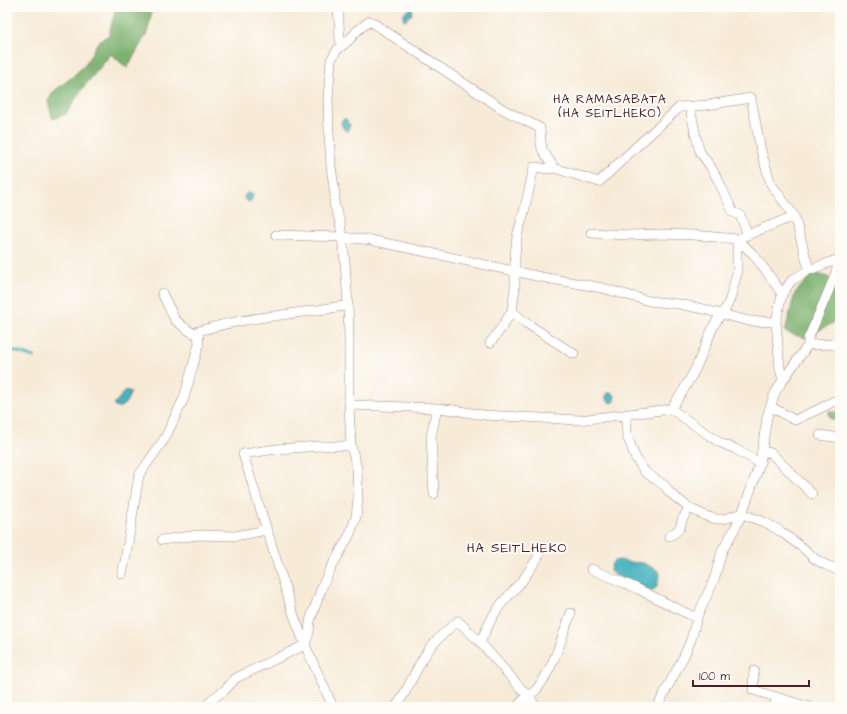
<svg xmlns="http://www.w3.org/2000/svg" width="847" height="714" viewBox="0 0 847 714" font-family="'Architects Daughter',sans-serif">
  <rect width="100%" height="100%" fill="#fdfcf7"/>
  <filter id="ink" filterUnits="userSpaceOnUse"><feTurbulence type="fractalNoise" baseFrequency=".025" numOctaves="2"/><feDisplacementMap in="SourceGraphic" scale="8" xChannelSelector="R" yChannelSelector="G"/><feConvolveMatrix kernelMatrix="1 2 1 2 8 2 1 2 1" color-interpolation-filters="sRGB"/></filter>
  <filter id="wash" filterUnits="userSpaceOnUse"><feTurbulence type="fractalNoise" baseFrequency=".012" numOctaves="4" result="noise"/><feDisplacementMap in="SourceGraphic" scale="16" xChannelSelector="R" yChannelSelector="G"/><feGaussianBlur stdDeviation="0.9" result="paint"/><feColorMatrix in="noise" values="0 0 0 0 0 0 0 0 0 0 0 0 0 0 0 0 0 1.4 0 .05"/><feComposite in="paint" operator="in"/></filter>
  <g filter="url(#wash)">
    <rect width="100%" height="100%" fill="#f7ebd8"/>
    <path fill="#7bb16e" stroke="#62684c" d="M 116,7 L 153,7 L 147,33 L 127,68 L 111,54 L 82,89 L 66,114 L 53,119 L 48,102 L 53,92 L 71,78 L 86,64 L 98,42 L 109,35 Z
      M 813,273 L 828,277 L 837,288 L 840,286 L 840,319 L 805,338 L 785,332 L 795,293 Z
      M 829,411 L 840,412 L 840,423 L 830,418 Z"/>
    <path fill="#46b4c0" stroke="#486a76" d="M 412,8 C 414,16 409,15 406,20 L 404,20 L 403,16 L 403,14 Z
      M 343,119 L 346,119 L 350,125 L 347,132 C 344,130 342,126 341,123 Z
      M 247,193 L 252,193 L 253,195 L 252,199 L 250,202 L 245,200 L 244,196 Z
      M 126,390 L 131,392 C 127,400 125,409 115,407 L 114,404 Z
      M 608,393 L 610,393 L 615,395 L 614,401 L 611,403 L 609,402 L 606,399 L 606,396 Z
      M 620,560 L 628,562 L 643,563 L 657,570 L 660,573 L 657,586 L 653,591 L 648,591 L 615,575 L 610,571 L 611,565 L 614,561 Z"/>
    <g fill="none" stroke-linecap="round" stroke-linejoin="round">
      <path stroke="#46b4c0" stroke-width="2.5" d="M 7,349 L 34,357"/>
    </g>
  </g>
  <g filter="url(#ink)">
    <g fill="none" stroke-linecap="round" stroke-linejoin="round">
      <defs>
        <path id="minor" d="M 338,7 L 340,40 L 342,46
          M 690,107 L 696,137 L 700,152 L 710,166 L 718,180 L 733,212 L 740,215 L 748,235
          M 554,168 L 542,149 L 541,142 L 540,128 L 504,110 L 370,21 L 358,30 L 347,42 L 337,50 L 331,60 L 328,99 L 329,133 L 331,166 L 335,195 L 334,204 L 340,222 L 342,237 L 345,262 L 348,305 L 349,337 L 349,405 L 437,408 L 454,410 L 483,415 L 579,420 L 671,409 L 719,442 L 735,449 L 760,463
          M 591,233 L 628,235 L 662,234 L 693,235 L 737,239 L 794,216
          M 276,235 L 342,237 L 371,240 L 541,277 L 575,283 L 602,288 L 649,301 L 679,304 L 703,309 L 721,314 L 749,321 L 776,322 L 782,294 L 792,280 L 809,270 L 839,259
          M 162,293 L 175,320 L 188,330 L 193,333 C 243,316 296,315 348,305
          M 512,311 L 526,323 L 537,330 L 574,354
          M 490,343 L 502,327 L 512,311 L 515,287 L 515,256 L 517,236 L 523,216 L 534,167 L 549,169 L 554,168 L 599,182 L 636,147 L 680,107 L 707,105 L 751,98 L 761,151 L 771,184 L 794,216 L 800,236 L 809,270
          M 808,345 L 833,344 L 840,348
          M 783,380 L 808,345 L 808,339 L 829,290 L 834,278 L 840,258
          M 770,407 C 779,410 786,416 795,420 L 819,409 L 840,398
          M 671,409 L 683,391 L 696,368 L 713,327 L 721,314 L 726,308 L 730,299 L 737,273 L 737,239 L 753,254 L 769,275 L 782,294
          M 626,414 L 627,437 L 630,443 L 635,457 L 645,472 L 665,486 L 669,492 L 689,508 L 706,516 L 716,519 L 724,519 L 731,517 L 736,515 L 742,514 L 764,522 L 780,531 L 803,548 L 815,559 L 826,565 L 840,571
          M 820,435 L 840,438
          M 762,451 L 771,453 L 812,494
          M 434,494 L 431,437 L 437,408
          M 669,536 L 676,532 L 680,528 L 682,520 L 689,508
          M 162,540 L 198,535 L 235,536 L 267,530
          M 591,569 L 638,589 L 690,615 L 697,617
          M 122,574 L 125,561 L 139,475 L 165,438 L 184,398 L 199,344 L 198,331
          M 480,642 L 493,616 L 502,603 L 522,581 L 537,559 L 543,546
          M 754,671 L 753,690 L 809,707
          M 206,707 L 212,699 L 225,690 L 236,678 L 305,645 L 293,613 L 243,454 L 276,449 L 321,446 L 351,446
          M 333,707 L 305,645 L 309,633 L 310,621 L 322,587 L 329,572 L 350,534 L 356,517 L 358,499 L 357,468 L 351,446 L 349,405
          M 396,707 C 408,690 415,670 427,652 C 435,640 447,630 458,621 L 480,642 L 524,692 L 528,696 L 536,707
          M 517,707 C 520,703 524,699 528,696 C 531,694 534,692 536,690 C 554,668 561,639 571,613
          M 657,707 L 684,656 L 691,640 L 697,617 L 714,580 L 722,551 L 734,530 L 742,514 L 760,463 L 767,417 L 775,393 L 783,380 L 780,369 L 776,322
          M 773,707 L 779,698"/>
      </defs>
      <use href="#minor" stroke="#a08582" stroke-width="10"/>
      <use href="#minor" stroke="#fff" stroke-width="9"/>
    </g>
  </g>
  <g text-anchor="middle" stroke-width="4" stroke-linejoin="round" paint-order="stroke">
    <g font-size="12" letter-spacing="1" fill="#4a1f2b" stroke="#fdfcf7">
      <text x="610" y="103">HA RAMASABATA<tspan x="610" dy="14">(HA SEITLHEKO)</tspan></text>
    </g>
    <g font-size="13" letter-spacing="1" fill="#4a1f2b" stroke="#fdfcf7">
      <text x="517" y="552">HA SEITLHEKO</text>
    </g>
  </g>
  <rect width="847" height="714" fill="none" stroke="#fdfcf7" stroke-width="24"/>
  <path d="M693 680v6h116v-6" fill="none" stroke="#4a1f2b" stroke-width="2"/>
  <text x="699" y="680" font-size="12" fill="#4a1f2b" stroke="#fdfcf7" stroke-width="3" paint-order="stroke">100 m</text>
</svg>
